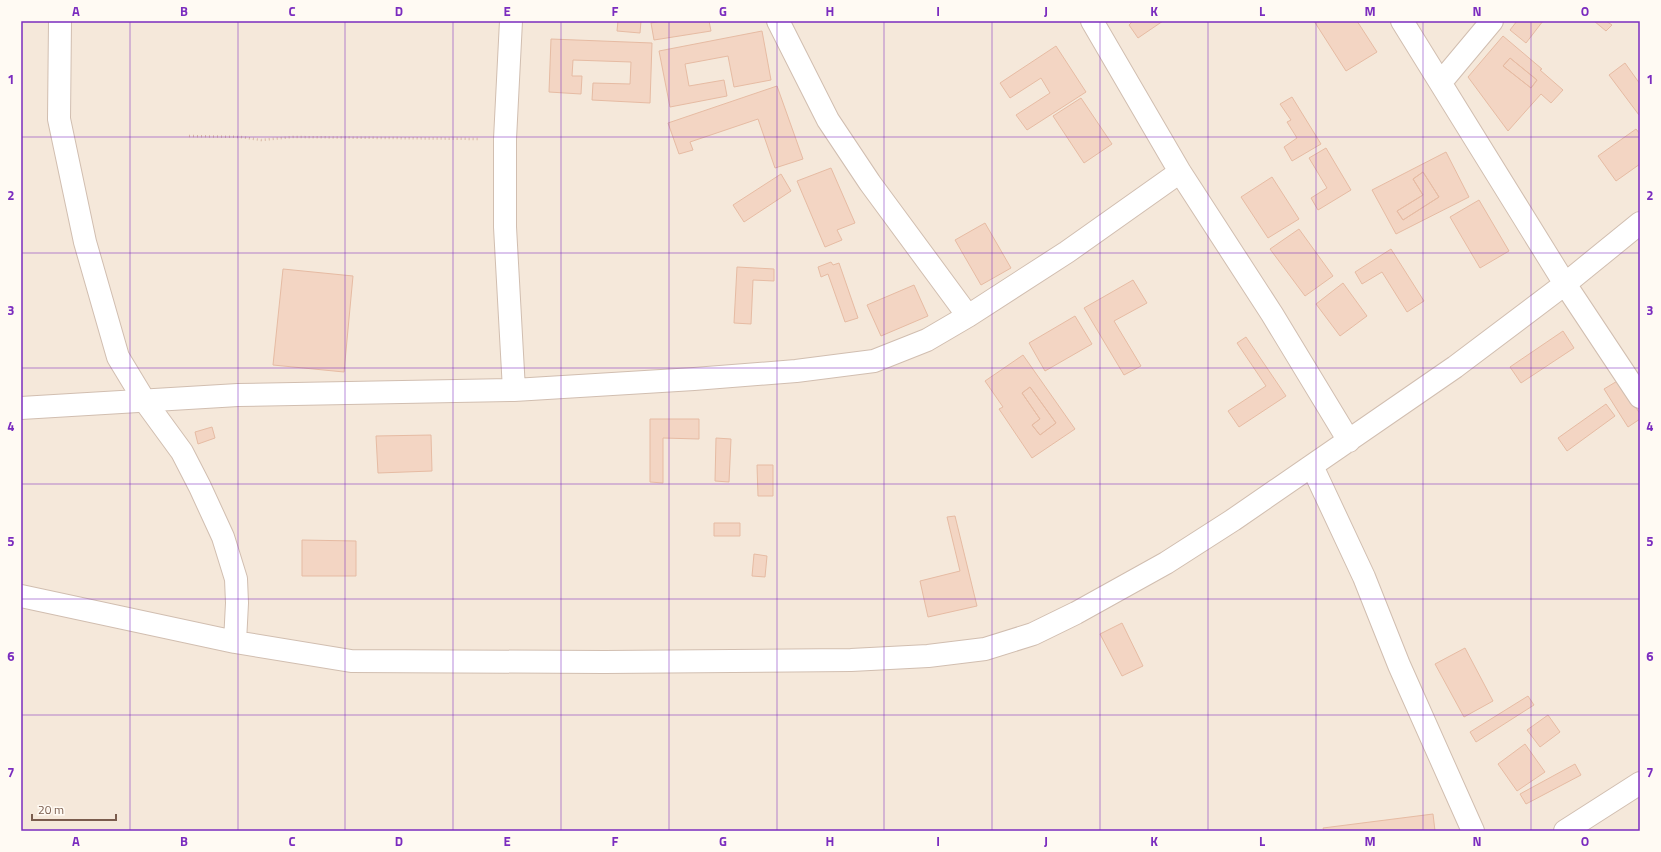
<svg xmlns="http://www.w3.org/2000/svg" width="1661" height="852" viewBox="0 0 1661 852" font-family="'Titillium Web',sans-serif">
  <rect width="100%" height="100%" fill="#fdf6ec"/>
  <path fill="#f5e8da" d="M 21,21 L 1640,21 L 1640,831 L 21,831 Z"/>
  <path fill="#f3d5c3" stroke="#e6bba3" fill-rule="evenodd" d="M 618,21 L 641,21 L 640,33 L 617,31 Z
    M 662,21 L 709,21 L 711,31 L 654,40 L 651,23 Z
    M 1133,21 L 1163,21 L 1138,38 L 1129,25 Z
    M 1314,21 L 1357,21 L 1377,52 L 1346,71 Z
    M 1517,21 L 1543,21 L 1526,43 L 1510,30 Z
    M 1594,21 L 1606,21 L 1612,25 L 1606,31 Z
    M 762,31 L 771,80 L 734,87 L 728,56 L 685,64 L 689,86 L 724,80 L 727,96 L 670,107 L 659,51 Z
    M 1503,36 L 1542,69 L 1540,70 L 1563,90 L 1551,103 L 1541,94 L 1508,131 L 1468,77 ZM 1510,58 L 1537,80 L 1531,88 L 1503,66 Z
    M 551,39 L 652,43 L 650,103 L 592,100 L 593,83 L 630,84 L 631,62 L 573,60 L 572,76 L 582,76 L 581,94 L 549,92 Z
    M 1056,46 L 1086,92 L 1027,130 L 1016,115 L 1050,93 L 1041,78 L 1010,98 L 1000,83 Z
    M 1510,58 L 1537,80 L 1531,88 L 1503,66 Z
    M 1625,63 L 1640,84 L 1639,115 L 1609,75 Z
    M 777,86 L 803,159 L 775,168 L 758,119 L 690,142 L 693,150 L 679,154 L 668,123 Z
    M 1292,97 L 1321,144 L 1292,161 L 1284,147 L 1297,138 L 1287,122 L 1291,120 L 1280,104 Z
    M 1081,98 L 1112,144 L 1084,163 L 1053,116 Z
    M 1636,129 L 1640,134 L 1640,164 L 1616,181 L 1598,156 Z
    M 1326,148 L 1351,190 L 1318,210 L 1311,198 L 1327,188 L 1309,158 Z
    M 1446,152 L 1469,197 L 1396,234 L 1372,190 ZM 1423,172 L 1439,197 L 1403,220 L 1397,211 L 1423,195 L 1413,179 Z
    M 831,168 L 855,223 L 837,230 L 842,240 L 825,247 L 797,181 Z
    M 1423,172 L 1439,197 L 1403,220 L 1397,211 L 1423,195 L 1413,179 Z
    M 781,174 L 791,191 L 744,222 L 733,205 Z
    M 1272,177 L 1299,219 L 1268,238 L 1241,197 Z
    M 1479,200 L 1509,251 L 1480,268 L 1450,217 Z
    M 985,223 L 1011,268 L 981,285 L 955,240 Z
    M 1299,229 L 1333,276 L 1305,296 L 1270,249 Z
    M 1391,249 L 1424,301 L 1407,312 L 1382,272 L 1362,284 L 1355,272 Z
    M 831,262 L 833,265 L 839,263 L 858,318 L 845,322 L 828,274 L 821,277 L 818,267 Z
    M 737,267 L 774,269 L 774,281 L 753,280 L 751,324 L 734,323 Z
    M 283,269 L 353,276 L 344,372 L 273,365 Z
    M 1133,280 L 1147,303 L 1114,321 L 1141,366 L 1124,375 L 1084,308 Z
    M 1343,283 L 1367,316 L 1340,336 L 1316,304 Z
    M 914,285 L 928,316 L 881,336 L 867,305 Z
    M 1075,316 L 1092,344 L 1045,371 L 1029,343 Z
    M 1563,331 L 1574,348 L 1521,383 L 1510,367 Z
    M 1246,337 L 1286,396 L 1239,427 L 1228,411 L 1266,386 L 1237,343 Z
    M 1023,355 L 1075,429 L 1032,458 L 999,409 L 1003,407 L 985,381 ZM 1030,387 L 1056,423 L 1040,435 L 1032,425 L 1040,419 L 1022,393 Z
    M 1619,380 L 1640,414 L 1640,419 L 1628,427 L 1604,389 Z
    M 1030,387 L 1056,423 L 1040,435 L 1032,425 L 1040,419 L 1022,393 Z
    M 1606,404 L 1615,416 L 1567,451 L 1558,438 Z
    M 650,419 L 699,419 L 699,439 L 663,438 L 663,483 L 650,482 Z
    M 212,427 L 215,438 L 198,444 L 195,432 Z
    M 431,435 L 432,471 L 378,473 L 376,436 Z
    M 716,438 L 731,439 L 729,482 L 715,481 Z
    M 757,465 L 773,465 L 773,496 L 758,496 Z
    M 955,516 L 977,606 L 928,617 L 920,581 L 960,571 L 947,517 Z
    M 714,523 L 740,523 L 740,536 L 714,536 Z
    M 302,540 L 356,541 L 356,576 L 302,576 Z
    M 754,554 L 767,556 L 765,577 L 752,576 Z
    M 1122,623 L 1143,666 L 1122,676 L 1100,634 Z
    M 1465,648 L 1493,701 L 1464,717 L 1435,664 Z
    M 1528,696 L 1534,705 L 1476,742 L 1470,732 Z
    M 1548,715 L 1560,732 L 1540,747 L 1527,730 Z
    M 1525,744 L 1545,772 L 1517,791 L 1498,764 Z
    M 1575,764 L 1581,775 L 1526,804 L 1520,794 Z
    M 1433,814 L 1435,831 L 1324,831 L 1323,828 Z"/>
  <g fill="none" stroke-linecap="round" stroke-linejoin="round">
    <defs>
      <path id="minor" d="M 60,21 L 59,119 L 85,242 L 118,357 L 144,400 L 182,452 L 200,487 L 223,537 L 236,579 L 237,603 L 235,642
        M 511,21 L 505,139 L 505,227 L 514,390
        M 778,21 L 828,120 L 870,183 L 968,316
        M 1092,21 L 1180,172 L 1272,314 L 1349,441
        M 1402,21 L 1565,284 L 1640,397
        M 1441,82 L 1492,21
        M 21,408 L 238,395 L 514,390 L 694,379 L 796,371 L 874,361 L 927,340 L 968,316 L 1067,252 L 1180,172
        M 1312,466 L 1364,577 L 1399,665 L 1473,831
        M 21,596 L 235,642 L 351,661 L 605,662 L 851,660 L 928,656 L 985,649 L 1033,634 L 1076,613 L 1166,563 L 1233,520 L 1455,367 L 1565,284 L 1640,223
        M 1565,831 L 1640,783"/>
    </defs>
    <use href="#minor" stroke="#d1beb0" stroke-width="24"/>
    <path stroke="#d9b8a5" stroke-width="2.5" stroke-dasharray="1 3" stroke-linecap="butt" d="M 189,136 L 241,137 L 261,140 L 293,137 L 480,139"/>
    <use href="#minor" stroke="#fff" stroke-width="22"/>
  </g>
  <path fill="none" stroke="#7b2cbf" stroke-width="1" stroke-opacity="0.55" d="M 130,21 L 130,831M 238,21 L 238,831M 345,21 L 345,831M 453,21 L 453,831M 561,21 L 561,831M 669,21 L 669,831M 777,21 L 777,831M 884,21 L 884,831M 992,21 L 992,831M 1100,21 L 1100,831M 1208,21 L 1208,831M 1316,21 L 1316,831M 1423,21 L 1423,831M 1531,21 L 1531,831M 21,137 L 1640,137M 21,253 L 1640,253M 21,368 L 1640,368M 21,484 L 1640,484M 21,599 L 1640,599M 21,715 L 1640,715"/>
  <rect width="1661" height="852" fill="none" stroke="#fffaf3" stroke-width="44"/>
  <path d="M32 814v6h84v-6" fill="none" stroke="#7a5c4d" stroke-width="2"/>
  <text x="38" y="814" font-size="12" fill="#7a5c4d" stroke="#fffaf3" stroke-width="3" paint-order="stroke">20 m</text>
  <rect x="22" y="22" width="1617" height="808" fill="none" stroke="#7b2cbf" stroke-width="1.5"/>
  <g font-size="13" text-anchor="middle" font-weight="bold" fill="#7b2cbf">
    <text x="76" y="16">A</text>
    <text x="184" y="16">B</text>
    <text x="292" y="16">C</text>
    <text x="399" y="16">D</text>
    <text x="507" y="16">E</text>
    <text x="615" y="16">F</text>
    <text x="723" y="16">G</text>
    <text x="830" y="16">H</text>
    <text x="938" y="16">I</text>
    <text x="1046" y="16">J</text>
    <text x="1154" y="16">K</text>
    <text x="1262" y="16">L</text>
    <text x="1370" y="16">M</text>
    <text x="1477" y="16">N</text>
    <text x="1585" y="16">O</text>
    <text x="11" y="84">1</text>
    <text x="1650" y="84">1</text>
    <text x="11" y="200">2</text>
    <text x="1650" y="200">2</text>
    <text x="11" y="315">3</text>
    <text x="1650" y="315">3</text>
    <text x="11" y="431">4</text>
    <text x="1650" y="431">4</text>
    <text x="11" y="546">5</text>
    <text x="1650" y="546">5</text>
    <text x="11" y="661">6</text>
    <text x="1650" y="661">6</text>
    <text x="11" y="777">7</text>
    <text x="1650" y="777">7</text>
    <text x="76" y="846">A</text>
    <text x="184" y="846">B</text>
    <text x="292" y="846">C</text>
    <text x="399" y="846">D</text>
    <text x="507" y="846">E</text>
    <text x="615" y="846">F</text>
    <text x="723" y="846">G</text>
    <text x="830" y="846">H</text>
    <text x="938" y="846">I</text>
    <text x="1046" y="846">J</text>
    <text x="1154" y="846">K</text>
    <text x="1262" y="846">L</text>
    <text x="1370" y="846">M</text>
    <text x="1477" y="846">N</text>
    <text x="1585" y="846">O</text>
  </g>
</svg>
